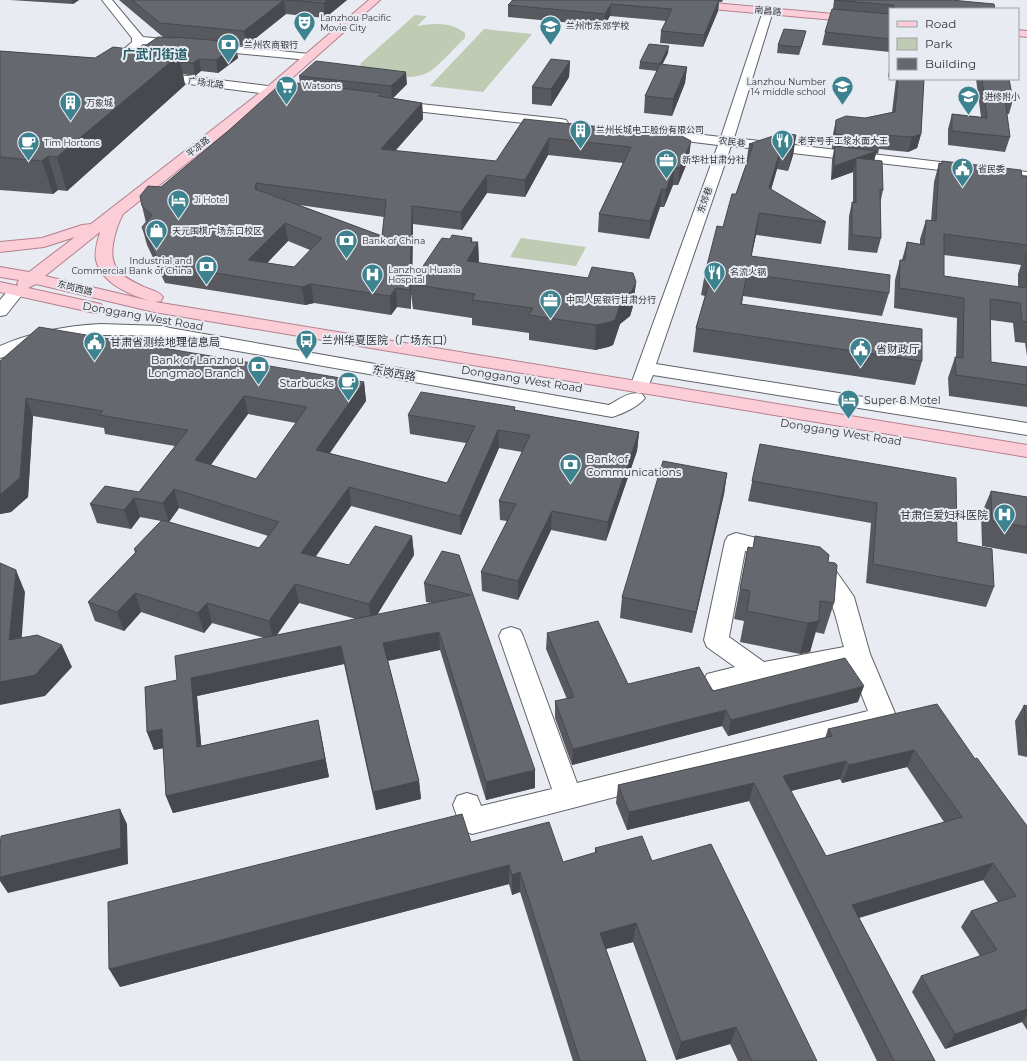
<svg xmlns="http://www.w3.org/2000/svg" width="1027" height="1061" viewBox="0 0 1027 1061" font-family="Montserrat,'Noto Sans SC',sans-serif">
  <rect width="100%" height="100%" fill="#e9ebf3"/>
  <path fill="#bfcbb3" d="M 415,15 L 427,16 L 417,26 C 434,23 452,22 465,33 L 465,38 C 457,45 437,68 429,72 C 408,83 383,73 362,68 L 360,64 Z
    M 484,29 L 532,34 L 483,92 L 430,86 Z
    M 521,238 L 586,247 L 576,266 L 510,257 Z"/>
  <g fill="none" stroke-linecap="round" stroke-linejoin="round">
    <defs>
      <path id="minor" d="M 102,0 L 112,0 L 143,37 L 309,54 L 313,55 L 315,57 L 313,59 L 309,60 L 143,44 L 133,52 L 125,52 L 123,50 L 132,42 L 132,38 Z
        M 768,8 L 773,11 L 734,138 L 1027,172 L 1027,180 L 731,146 L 656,364 L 1027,423 L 1027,435 L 653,375 L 646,391 L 639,393 L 632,391 L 630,387 L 718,145 L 653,137 L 648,136 L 646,133 L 648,130 L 653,129 L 721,137 L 763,11 Z
        M 154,72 L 292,89 L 296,90 L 298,93 L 296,96 L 292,97 L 150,79 L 148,76 L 150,73 Z
        M 392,101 L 561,119 L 566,120 L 568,123 L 566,126 L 561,127 L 388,108 L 386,105 L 388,102 Z
        M 17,286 L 23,287 L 25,291 L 6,315 L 0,316 L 0,300 L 11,287 Z
        M 100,324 L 163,326 L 170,328 L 609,405 C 620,399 629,391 642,394 L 645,398 C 638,407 622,414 612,417 L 153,336 C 117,335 81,333 46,341 C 30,345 16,354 0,358 L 0,346 C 32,332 65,326 100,324 Z
        M 736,533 L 790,546 L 793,552 L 790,558 L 782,560 L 745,551 L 729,637 L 764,662 L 844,647 C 837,624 834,599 818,580 C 813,574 806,573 802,566 L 805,560 L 813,558 L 821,560 L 833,567 L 850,591 L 854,597 L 870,654 L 897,718 L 893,725 L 472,834 L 462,830 L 453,805 L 457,796 L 467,793 L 477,796 L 481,806 L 552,789 L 499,636 L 502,630 L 511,627 L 520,630 L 523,636 L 577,783 L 868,711 L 850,665 L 716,691 L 707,688 L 703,681 L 707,674 L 735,667 L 707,647 L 704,640 L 725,541 L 728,536 Z"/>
      <path id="major" d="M 369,0 L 380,0 L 274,94 L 123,214 C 118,223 115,233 113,244 C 109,270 123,277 144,287 C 151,290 159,291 163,297 L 161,301 L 155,302 L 1027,445 L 1027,457 L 154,312 L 36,284 L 28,288 L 101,304 L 104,308 L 101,312 L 95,313 L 0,292 L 0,282 L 18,286 L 17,284 L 19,280 L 0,277 L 0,267 L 29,272 L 75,237 L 44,247 L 0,252 L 0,242 L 42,238 L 82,225 L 91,224 L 266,88 ZM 100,232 C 98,240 94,251 96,260 C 101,284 134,297 155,302 L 45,276 Z
        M 641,0 L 680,0 L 890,19 L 890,25 L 646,3 Z
        M 1018,30 L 1027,31 L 1027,37 L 1018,36 Z"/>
    </defs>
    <use href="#minor" stroke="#606269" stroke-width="2"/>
    <use href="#major" stroke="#b3818c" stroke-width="2"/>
    <use href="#minor" fill="#fff" fill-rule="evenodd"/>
    <use href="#major" fill="#fbcdd6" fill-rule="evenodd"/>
  </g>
  <path fill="#58595f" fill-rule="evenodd" d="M 10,0 L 79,0 L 73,4 Z
    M 119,0 L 347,0 L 325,18 L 286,14 L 246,46 L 234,45 L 238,58 L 218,73 L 201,71 L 195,76 L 183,74 L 185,85 L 67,191 L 58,190 L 53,194 L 0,190 L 0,51 L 95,58 L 139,50 L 163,37 Z
    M 511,0 L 723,0 L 722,2 L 719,2 L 718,11 L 703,47 L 660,43 L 661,31 L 666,21 L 610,16 L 604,26 L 508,17 L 508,5 L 512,1 Z
    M 834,0 L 995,9 L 890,9 L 890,52 L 822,45 L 825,32 L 833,9 Z
    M 806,31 L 804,39 L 799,55 L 777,53 L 778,45 Z
    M 668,53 L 662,65 L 687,67 L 685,83 L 672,116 L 644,113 L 645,96 L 657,71 L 639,69 L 640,62 Z
    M 570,61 L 569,77 L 551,106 L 532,104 L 532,87 Z
    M 890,64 L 890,77 L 888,77 Z
    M 299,76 L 407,84 L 393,98 L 422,103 L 423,119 L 395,151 L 496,161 L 524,119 L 689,158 L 678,185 L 673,185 L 664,207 L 660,207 L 649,239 L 598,232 L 599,214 L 623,163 L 548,155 L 525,197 L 487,193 L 462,230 L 413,224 L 412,283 L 473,242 L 478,242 L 479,263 L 588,278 L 636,282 L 633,306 L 630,316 L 620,324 L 613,345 L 608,347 L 595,350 L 529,340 L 529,333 L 472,325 L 472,318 L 413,309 L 411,294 L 411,309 L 397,307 L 391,315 L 314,303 L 305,305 L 165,283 L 147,245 L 142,227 L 146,223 L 142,206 L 161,187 L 281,89 L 300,84 ZM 299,205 L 384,217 L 382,236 ZM 288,241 L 310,250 L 294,267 L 267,263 Z
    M 896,79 L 924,79 L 921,134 L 917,148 L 908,152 L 879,149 L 878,154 L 876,153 L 874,160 L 883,190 L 880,204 L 881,238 L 877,253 L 848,250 L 849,216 L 852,202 L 853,202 L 853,172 L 831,180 L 832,160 L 834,149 L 832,149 L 833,134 L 836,120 L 865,118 L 892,112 Z
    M 976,79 L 1009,79 L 1013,100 L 1009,114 L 1007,114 L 1010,137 L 1005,152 L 948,145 L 948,129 L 952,114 L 981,117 Z
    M 796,135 L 793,155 L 788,171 L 777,169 L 771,190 L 826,222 L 821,244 L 756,235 L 751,256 L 889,293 L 882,316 L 743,296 L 742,304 L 922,361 L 915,385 L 693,352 L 696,328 L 705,296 L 701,295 L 705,273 L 736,194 L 746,165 L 749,144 Z
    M 942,161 L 1027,176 L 1027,356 L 1025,343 L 1015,342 L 1013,323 L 991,320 L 991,362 L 1027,367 L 1027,407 L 949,396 L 948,378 L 955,357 L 956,357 L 957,318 L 894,308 L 895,280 L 900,260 L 902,260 L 907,242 L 920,244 L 920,239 L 926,220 L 931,221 L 934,182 L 939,163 L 941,164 ZM 944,255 L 1021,265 L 1018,274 L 1018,287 L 944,276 Z
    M 0,361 L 364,382 L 366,401 L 329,453 L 447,483 L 466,443 L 410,434 L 408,415 L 515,407 L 515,410 L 639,432 L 637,451 L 606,541 L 551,530 L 518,600 L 482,591 L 481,572 L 507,521 L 500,520 L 499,501 L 522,452 L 499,448 L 461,535 L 351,506 L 315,557 L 349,565 L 412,536 L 414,555 L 377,615 L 432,603 L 426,602 L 424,583 L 459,555 L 535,788 L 486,800 L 440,650 L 388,661 L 419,781 L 421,799 L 376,810 L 344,664 L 197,696 L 201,746 L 318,720 L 329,777 L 173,813 L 166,796 L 163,748 L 154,750 L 147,732 L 177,680 L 265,638 L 212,623 L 204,633 L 141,612 L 124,631 L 95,621 L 88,602 L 135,553 L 134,549 L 161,521 L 140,517 L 131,529 L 97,523 L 90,504 L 139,492 L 175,446 L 105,434 L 104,428 L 33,416 L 28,497 L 11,512 L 0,514 ZM 248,414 L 296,423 L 256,479 L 211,465 ZM 179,508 L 268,536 L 259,548 L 169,522 ZM 299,603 L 356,619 L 277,635 Z
    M 760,444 L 957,542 L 994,587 L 986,607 L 866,583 L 871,523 L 748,501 Z
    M 727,473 L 724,494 L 692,633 L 620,618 L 622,597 Z
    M 991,491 L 1027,497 L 1027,554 L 982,546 L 981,515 Z
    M 755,536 L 828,562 L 834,603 L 824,634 L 815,632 L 810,652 L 800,654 L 740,642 L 744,621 L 734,619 L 748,547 L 753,548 Z
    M 547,633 L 628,684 L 858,702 L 728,736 L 722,726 L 572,765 L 555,718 L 555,701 L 567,699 L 546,649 Z
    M 1024,705 L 1027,706 L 1027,757 L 1018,755 L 1015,721 Z
    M 828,729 L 975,759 L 1027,826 L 1027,1030 L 1022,1022 L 945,1049 L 912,992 L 921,976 L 980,956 L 961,927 L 971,911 L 998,902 L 983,880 L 859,918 L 935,1061 L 877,1061 L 749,801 L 627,830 L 616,803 L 618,785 L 825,738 ZM 907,767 L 944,822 L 826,856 L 791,791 L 840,779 L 842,783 Z
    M 471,842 L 563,862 L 595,853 L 595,848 L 652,861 L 817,1061 L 738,1061 L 730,1044 L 676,1060 L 633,942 L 606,949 L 646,1061 L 573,1061 L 520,892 L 512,895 L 509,884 L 120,987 Z"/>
  <path fill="#47494e" d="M 72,0 L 79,0 L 73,4 Z
    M 284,0 L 286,14 L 246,46 L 244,31 Z
    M 328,0 L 347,0 L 325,18 L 324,3 Z
    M 719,0 L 718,11 L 703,47 L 704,35 Z
    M 611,4 L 610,16 L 604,26 L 605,14 Z
    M 234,42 L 234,47 L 236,46 L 238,58 L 218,73 L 216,60 Z
    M 669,46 L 668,53 L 659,71 L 660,64 Z
    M 179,55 L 185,85 L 67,191 L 57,157 Z
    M 199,59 L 201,71 L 195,76 L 193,63 Z
    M 570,61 L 569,77 L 551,106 L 551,89 Z
    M 687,67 L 685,83 L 672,116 L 673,99 Z
    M 406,72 L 407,84 L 392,99 L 391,86 Z
    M 422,103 L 423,119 L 382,166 L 381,149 Z
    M 921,134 L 917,148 L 908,152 L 912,137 Z
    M 796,135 L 793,155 L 788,171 L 792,150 Z
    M 549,138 L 548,155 L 525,197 L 525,180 Z
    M 691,141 L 689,158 L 678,185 L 680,168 Z
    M 781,148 L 777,169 L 765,210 L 769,188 Z
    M 877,151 L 873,164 L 856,158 L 853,172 L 831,180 L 834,166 Z
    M 48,156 L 58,190 L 53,194 L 42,161 Z
    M 674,168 L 673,185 L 664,207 L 666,190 Z
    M 487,175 L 487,193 L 462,230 L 461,212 Z
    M 256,183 L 259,200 L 255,189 Z
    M 662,189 L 660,207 L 649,239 L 650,221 Z
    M 412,206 L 413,224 L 412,285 L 411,284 L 411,309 L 410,290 Z
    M 759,213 L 756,235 L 748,274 L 751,256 Z
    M 285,223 L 288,241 L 252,279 L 248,260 Z
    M 472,238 L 473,251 L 478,242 L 479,266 L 467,261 L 470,242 Z
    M 747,274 L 743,296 L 737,327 L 741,304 Z
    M 636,282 L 633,306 L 630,316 L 620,324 L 613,345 L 608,347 L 595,350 L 596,325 L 622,299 Z
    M 311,284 L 314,303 L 305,305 L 302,287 Z
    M 396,288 L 397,307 L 391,315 L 390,296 Z
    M 364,382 L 366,401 L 319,469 L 316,450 Z
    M 244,396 L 248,414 L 200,479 L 195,460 Z
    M 26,398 L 33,416 L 28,497 L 11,512 L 0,514 L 0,494 Z
    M 498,430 L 499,448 L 461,535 L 460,516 Z
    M 639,432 L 637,451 L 606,541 L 608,522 Z
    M 727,473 L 724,494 L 692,633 L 696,612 Z
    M 349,487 L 351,506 L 305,572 L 301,553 Z
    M 174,489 L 179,508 L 169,522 L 163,503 Z
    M 134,498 L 140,517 L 131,529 L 124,510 Z
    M 552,511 L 551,530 L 518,600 L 518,581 Z
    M 412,536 L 414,555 L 372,623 L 369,604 Z
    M 16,570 L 25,592 L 20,662 L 9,640 Z
    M 295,584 L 299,603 L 273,640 L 269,621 Z
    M 135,593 L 141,612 L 124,631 L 117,612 Z
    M 207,603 L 212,623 L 204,633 L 198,613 Z
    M 819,621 L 810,652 L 800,654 L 808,623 Z
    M 439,632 L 440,650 L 385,661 L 383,643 Z
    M 62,645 L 72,667 L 45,696 L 0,705 L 0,682 Z
    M 341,646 L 344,664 L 197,696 L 203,765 L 197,747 L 191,678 Z
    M 864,686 L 858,702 L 728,736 L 731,720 Z
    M 726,710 L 722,726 L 572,765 L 573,749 Z
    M 318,720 L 329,777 L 173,813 L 166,796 Z
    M 162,729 L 169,747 L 154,750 L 147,732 Z
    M 914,750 L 907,767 L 842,783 L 849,765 Z
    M 846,761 L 840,779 L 778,794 L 783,776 Z
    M 535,770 L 535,788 L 486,800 L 486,782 Z
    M 419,781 L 421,799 L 376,810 L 373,792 Z
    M 754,783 L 749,801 L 627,830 L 629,812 Z
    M 120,809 L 127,824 L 128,864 L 8,893 L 0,881 L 0,877 Z
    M 993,863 L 983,880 L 845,922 L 852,905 Z
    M 509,865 L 509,884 L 120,987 L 109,969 Z
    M 520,872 L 520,892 L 512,895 L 512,875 Z
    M 636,923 L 633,942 L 598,951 L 600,933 Z
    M 1027,1009 L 1027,1015 L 1022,1022 L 945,1049 L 955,1034 Z
    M 736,1027 L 730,1044 L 676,1060 L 681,1042 Z"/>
  <path fill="#66686f" stroke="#47494e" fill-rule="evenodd" d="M 132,0 L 284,0 L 244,31 L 160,23 Z
    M 286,0 L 328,0 L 324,3 Z
    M 513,0 L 719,0 L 704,35 L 661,31 L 672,9 L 611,4 L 605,14 L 508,5 Z
    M 834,0 L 951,0 L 994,4 L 995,9 L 894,9 L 894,7 L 893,5 Z
    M 832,9 L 890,14 L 890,39 L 825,32 Z
    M 784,29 L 806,31 L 801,47 L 778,45 Z
    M 158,37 L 175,38 L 173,37 L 234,42 L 230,45 L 236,46 L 216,60 L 199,59 L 193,63 L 181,62 L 179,55 L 139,50 Z
    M 649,44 L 669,46 L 660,64 L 640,62 Z
    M 113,47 L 179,55 L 57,157 L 48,156 L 42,161 L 0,157 L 0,51 L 95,58 Z
    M 551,59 L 570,61 L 551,89 L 532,87 Z
    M 316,61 L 406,72 L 391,86 L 299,76 Z
    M 660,64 L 687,67 L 673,99 L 645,96 Z
    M 898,79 L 924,79 L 921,134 L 912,137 L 881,135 L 882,139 L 835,134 L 836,120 L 846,116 L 865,118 L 895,112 Z
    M 982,79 L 1009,79 L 1013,100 L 1005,99 L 1010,137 L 952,131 L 952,114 L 987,118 Z
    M 288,82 L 381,93 L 378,96 L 422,103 L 381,149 L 496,161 L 524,119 L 680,135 L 691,141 L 680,168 L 674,168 L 666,190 L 662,189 L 650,221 L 599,214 L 631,147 L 549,138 L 525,180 L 487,175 L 461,212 L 412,206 L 410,290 L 396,288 L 390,296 L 311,284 L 302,287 L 160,264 L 142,227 L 152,215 L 142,206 L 140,196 L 148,186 L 161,187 L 227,132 L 276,88 L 281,89 ZM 256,183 L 386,200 L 382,236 L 255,189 ZM 285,223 L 322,238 L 294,267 L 248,260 Z
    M 782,133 L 796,135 L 792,150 L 781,148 L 769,188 L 826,222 L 759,213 L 751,256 L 890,275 L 889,293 L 747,274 L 741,304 L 922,329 L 922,361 L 696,328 L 712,273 L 705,273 L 717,226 L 723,227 L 732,194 L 736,194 L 753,145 L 749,144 Z
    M 835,146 L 877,151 L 834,166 Z
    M 856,158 L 882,161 L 883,190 L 880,189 L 881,238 L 852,235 L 852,202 L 856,203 Z
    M 942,161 L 1021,170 L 1022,176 L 1027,176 L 1027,245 L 944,234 L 944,276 L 1027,288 L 1027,322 L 1022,321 L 1020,303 L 990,299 L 991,362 L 1027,367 L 1027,385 L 956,375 L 955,357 L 963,358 L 964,298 L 899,288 L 900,260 L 905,260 L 907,242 L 924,245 L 926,220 L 936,221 L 939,163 L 942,164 Z
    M 452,235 L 472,238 L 470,242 L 478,242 L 467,261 L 588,278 L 592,267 L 633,273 L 636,282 L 632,291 L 622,299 L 615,320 L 610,322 L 596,325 L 529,315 L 533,308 L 472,300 L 475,294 L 411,284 L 442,238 L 450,239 Z
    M 1025,254 L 1027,254 L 1027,285 Z
    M 39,327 L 364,382 L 316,450 L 447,483 L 475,426 L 408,415 L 421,392 L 515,407 L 514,410 L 639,432 L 608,522 L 552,511 L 518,581 L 481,572 L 516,504 L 499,501 L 530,435 L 498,430 L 460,516 L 349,487 L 301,553 L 349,565 L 375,526 L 412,536 L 369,604 L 295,584 L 269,621 L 207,603 L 198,613 L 135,593 L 117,612 L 88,602 L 137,551 L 134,549 L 162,520 L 259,548 L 279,522 L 174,489 L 163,503 L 134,498 L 124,510 L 90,504 L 105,486 L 139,492 L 188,430 L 99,415 L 103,411 L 26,398 L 20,478 L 2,493 L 0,494 L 0,361 ZM 244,396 L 307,407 L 256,479 L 195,460 Z
    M 760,444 L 956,478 L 957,542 L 992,549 L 994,587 L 873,564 L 877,503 L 752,481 Z
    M 663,461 L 727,473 L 696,612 L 622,597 Z
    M 991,491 L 1027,497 L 1027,527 L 992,521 Z
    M 755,536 L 820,547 L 829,555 L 828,562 L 835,563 L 837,565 L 834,603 L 820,601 L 819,621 L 808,623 L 747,611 L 750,591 L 740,589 L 748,547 L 753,548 Z
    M 442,551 L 459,555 L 535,770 L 486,782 L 439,632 L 383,643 L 419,781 L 373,792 L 341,646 L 191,678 L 197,747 L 318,720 L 325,759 L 166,796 L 162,729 L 147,732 L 145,687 L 177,680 L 175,656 L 471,595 L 424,583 Z
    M 0,563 L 16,570 L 9,640 L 37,635 L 62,645 L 35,675 L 0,682 Z
    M 598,621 L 628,684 L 699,667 L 713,691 L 845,658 L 864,686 L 731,720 L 726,710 L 573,749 L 555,701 L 574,697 L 547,633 Z
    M 937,704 L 975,759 L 977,758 L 1027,826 L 1027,1009 L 955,1034 L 921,976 L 997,950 L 971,911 L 1016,896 L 993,863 L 852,905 L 935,1061 L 894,1061 L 754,783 L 629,812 L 618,785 L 832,736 L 828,729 ZM 914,750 L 962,817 L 826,856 L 783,776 L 846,761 L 849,765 Z
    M 1024,705 L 1027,706 L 1027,739 Z
    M 120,809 L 121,848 L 0,877 L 0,848 L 1,836 Z
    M 462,814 L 471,842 L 549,822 L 563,862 L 597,852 L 595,848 L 642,836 L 652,861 L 711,844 L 817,1061 L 752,1061 L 736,1027 L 681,1042 L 636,923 L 600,933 L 646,1061 L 580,1061 L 520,872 L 512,875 L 509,865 L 109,969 L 108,902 Z"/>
  <defs>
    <symbol id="theatre-pin" viewBox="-11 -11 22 30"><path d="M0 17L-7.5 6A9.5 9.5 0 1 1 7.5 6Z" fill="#3d838f" stroke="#e9ebf3"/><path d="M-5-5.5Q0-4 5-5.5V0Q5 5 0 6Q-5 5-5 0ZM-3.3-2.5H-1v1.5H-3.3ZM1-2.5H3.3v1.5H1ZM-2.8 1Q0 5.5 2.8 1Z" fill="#fff"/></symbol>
    <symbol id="school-pin" viewBox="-11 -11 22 30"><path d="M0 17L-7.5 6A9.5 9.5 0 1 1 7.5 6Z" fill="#3d838f" stroke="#e9ebf3"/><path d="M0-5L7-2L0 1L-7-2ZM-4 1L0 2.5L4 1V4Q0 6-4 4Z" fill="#fff"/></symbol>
    <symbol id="bank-pin" viewBox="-11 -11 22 30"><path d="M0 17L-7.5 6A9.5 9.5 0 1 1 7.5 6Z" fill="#3d838f" stroke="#e9ebf3"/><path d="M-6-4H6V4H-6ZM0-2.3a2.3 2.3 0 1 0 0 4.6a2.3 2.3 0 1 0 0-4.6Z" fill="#fff"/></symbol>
    <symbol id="supermarket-pin" viewBox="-11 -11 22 30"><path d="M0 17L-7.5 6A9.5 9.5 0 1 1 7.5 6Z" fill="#3d838f" stroke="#e9ebf3"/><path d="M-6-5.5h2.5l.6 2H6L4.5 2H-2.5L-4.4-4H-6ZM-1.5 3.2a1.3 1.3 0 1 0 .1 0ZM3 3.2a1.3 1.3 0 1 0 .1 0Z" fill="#fff"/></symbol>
    <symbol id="building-pin" viewBox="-11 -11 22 30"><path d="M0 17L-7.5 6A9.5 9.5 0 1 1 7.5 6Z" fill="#3d838f" stroke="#e9ebf3"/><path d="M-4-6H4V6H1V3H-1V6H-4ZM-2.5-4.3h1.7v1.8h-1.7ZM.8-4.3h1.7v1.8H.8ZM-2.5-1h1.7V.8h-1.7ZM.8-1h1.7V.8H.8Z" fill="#fff"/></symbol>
    <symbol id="restaurant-pin" viewBox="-11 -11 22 30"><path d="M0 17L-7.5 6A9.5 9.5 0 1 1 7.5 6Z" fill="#3d838f" stroke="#e9ebf3"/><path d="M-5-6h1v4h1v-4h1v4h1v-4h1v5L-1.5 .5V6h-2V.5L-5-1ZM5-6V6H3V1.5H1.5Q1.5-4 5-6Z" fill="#fff"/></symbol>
    <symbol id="cafe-pin" viewBox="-11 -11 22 30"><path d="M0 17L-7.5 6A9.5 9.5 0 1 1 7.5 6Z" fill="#3d838f" stroke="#e9ebf3"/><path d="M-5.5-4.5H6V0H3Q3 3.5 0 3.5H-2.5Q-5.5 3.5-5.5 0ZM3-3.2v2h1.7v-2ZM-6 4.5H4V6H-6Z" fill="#fff"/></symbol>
    <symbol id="office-pin" viewBox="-11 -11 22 30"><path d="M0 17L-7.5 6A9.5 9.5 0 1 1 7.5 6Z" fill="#3d838f" stroke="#e9ebf3"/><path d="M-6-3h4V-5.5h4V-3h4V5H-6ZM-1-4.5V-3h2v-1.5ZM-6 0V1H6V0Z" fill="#fff"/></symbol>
    <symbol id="civic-pin" viewBox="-11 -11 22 30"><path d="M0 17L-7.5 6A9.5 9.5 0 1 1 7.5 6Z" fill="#3d838f" stroke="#e9ebf3"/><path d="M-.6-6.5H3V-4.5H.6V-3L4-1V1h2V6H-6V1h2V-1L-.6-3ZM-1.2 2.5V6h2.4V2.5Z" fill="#fff"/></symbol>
    <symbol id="hotel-pin" viewBox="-11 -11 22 30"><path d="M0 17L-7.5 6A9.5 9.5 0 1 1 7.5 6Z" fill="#3d838f" stroke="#e9ebf3"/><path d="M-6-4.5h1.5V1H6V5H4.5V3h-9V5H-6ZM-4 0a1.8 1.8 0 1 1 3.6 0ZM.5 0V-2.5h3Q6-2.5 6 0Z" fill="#fff"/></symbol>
    <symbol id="shop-pin" viewBox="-11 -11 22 30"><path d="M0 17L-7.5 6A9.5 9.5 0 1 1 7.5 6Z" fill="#3d838f" stroke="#e9ebf3"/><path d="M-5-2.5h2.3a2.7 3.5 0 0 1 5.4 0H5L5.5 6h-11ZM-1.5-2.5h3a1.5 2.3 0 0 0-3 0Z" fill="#fff"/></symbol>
    <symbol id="hospital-pin" viewBox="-11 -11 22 30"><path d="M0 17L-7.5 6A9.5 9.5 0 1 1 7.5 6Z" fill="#3d838f" stroke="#e9ebf3"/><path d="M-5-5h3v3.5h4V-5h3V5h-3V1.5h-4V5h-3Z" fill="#fff"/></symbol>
    <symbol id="bus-pin" viewBox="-11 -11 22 30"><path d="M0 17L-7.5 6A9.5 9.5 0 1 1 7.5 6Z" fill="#3d838f" stroke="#e9ebf3"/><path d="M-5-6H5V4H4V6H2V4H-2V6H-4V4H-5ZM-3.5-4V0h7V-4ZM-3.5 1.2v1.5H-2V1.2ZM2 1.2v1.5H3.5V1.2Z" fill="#fff"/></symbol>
  </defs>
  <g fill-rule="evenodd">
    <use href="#theatre-pin" x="292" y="10" width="25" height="34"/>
    <use href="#school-pin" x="538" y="14" width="25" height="34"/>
    <use href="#bank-pin" x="216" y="32" width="25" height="34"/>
    <use href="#supermarket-pin" x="274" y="74" width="25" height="34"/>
    <use href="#school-pin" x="830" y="74" width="25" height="34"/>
    <use href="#school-pin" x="956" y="84" width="25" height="34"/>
    <use href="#building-pin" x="58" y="90" width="25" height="34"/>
    <use href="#building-pin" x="568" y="118" width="25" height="34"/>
    <use href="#restaurant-pin" x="770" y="128" width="25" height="34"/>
    <use href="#cafe-pin" x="16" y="130" width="25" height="34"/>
    <use href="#office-pin" x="654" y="148" width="25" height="34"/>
    <use href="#civic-pin" x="950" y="156" width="25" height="34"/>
    <use href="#hotel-pin" x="166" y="188" width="25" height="34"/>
    <use href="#shop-pin" x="144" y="218" width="25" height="34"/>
    <use href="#bank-pin" x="334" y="228" width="25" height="34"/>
    <use href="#bank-pin" x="194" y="254" width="25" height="34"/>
    <use href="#restaurant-pin" x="702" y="260" width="25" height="34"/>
    <use href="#hospital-pin" x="360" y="262" width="25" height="34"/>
    <use href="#office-pin" x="538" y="288" width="25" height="34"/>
    <use href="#bus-pin" x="294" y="328" width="25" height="34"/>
    <use href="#civic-pin" x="82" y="330" width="25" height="34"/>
    <use href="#civic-pin" x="848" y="336" width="25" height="34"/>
    <use href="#bank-pin" x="246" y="354" width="25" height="34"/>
    <use href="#cafe-pin" x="336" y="370" width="25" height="34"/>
    <use href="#hotel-pin" x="836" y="388" width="25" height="34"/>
    <use href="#bank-pin" x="558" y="452" width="25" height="34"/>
    <use href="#hospital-pin" x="992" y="502" width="25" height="34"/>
  </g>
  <g text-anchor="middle" stroke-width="4" stroke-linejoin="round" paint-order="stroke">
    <g font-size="9" fill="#333437" stroke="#e9ebf3">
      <text transform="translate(768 11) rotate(5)" y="3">南昌路</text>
      <text transform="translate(206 83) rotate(7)" y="3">广场北路</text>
      <text transform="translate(732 142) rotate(6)" y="3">农民巷</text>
      <text transform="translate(198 147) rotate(-39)" y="3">平凉路</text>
      <text transform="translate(705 200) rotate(-70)" y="3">东郊巷</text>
      <text transform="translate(75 288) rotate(14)" y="3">东岗西路</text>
    </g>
    <g font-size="9" fill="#333437" stroke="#e9ebf3" text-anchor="start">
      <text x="320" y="21">Lanzhou Pacific<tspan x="320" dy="10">Movie City</tspan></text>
      <text x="566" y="29">兰州市东郊学校</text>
      <text x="244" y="48">兰州农商银行</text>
      <text x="826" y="85" text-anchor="end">Lanzhou Number<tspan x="826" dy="10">14 middle school</tspan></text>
      <text x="302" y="89">Watsons</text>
      <text x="984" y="100">进修附小</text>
      <text x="86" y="106">万象城</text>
      <text x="596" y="133">兰州长城电工股份有限公司</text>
      <text x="798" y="144">老字号手工浆水面大王</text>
      <text x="44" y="146">Tim Hortons</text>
      <text x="682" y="163">新华社甘肃分社</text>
      <text x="978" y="172">省民委</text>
      <text x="194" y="203">Ji Hotel</text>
      <text x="172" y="234">天元围棋广场东口校区</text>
      <text x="362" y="244">Bank of China</text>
      <text x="192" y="264" text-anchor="end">Industrial and<tspan x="192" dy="10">Commercial Bank of China</tspan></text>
      <text x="388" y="273">Lanzhou Huaxia<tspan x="388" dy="10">Hospital</tspan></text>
      <text x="730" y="275">名流火锅</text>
      <text x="566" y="303">中国人民银行甘肃分行</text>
    </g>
    <g font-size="11" fill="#333437" stroke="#e9ebf3">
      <text transform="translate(143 316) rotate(10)" y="4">Donggang West Road</text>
      <text transform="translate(394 373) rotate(10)" y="4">东岗西路</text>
      <text transform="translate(522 379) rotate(9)" y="4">Donggang West Road</text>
      <text transform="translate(841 432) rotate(9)" y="4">Donggang West Road</text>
    </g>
    <g font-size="11" fill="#333437" stroke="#e9ebf3" text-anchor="start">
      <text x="322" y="344">兰州华夏医院（广场东口）</text>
      <text x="110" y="346">甘肃省测绘地理信息局</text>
      <text x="876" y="353">省财政厅</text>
      <text x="244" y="364" text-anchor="end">Bank of Lanzhou<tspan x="244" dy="13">Longmao Branch</tspan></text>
      <text x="334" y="387" text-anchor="end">Starbucks</text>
      <text x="864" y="404">Super 8 Motel</text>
      <text x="586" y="463">Bank of<tspan x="586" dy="13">Communications</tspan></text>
      <text x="988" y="519" text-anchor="end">甘肃仁爱妇科医院</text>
    </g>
    <g font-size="13" font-weight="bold" fill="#265e67" stroke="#e9ebf3">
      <text x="155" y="59">广武门街道</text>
    </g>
  </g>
  <rect x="889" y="8" width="130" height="72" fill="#e9ebf3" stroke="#a0a2a8"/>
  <rect x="897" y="21" width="20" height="6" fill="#fbcdd6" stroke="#a0a2a8"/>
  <text x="925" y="28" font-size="12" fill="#333437">Road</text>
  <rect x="897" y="38" width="20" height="12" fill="#bfcbb3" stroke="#a0a2a8"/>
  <text x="925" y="48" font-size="12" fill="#333437">Park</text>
  <rect x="897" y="58" width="20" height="12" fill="#66686f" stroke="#a0a2a8"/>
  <text x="925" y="68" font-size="12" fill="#333437">Building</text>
</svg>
